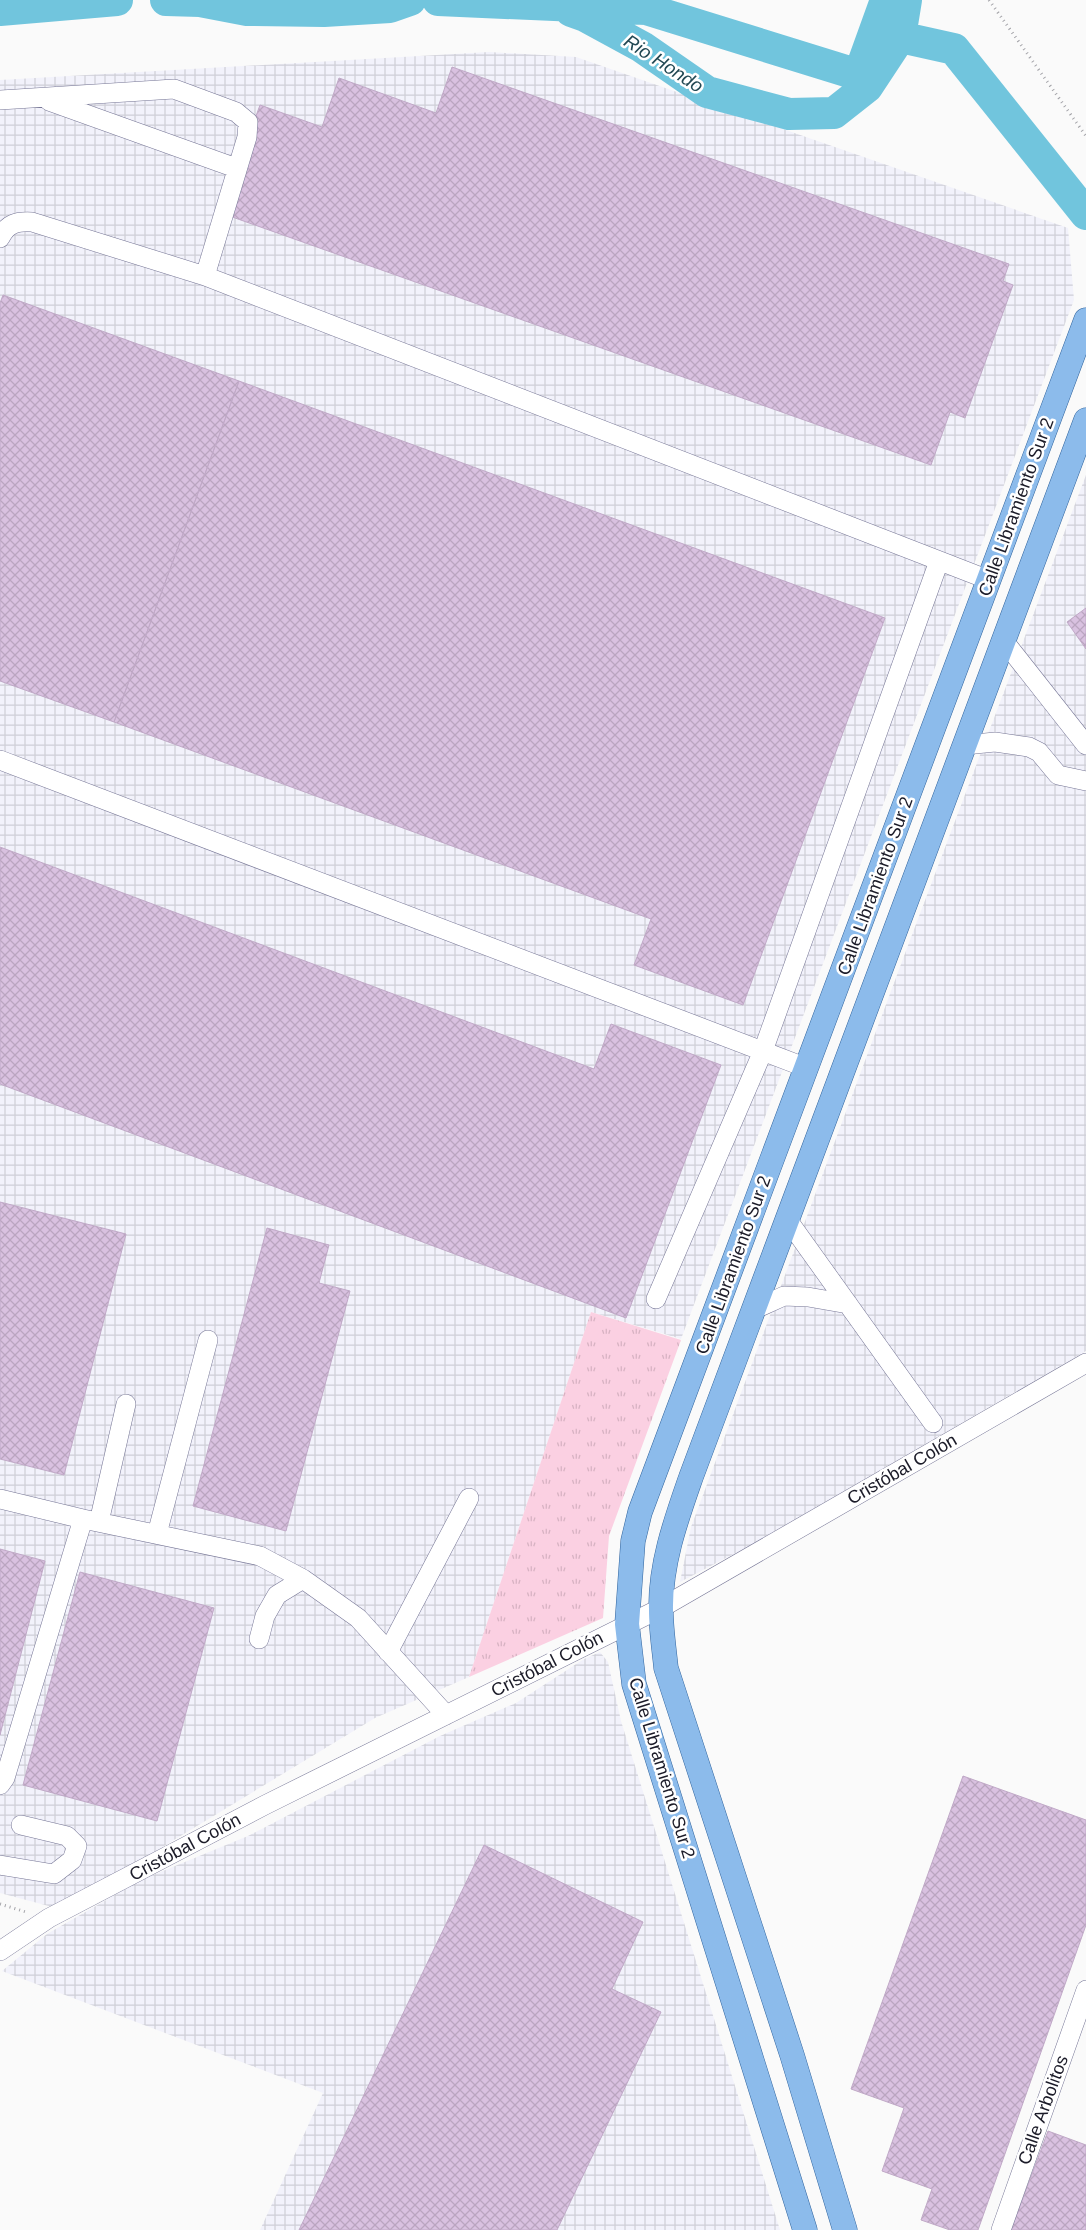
<svg xmlns="http://www.w3.org/2000/svg" width="1086" height="2230" viewBox="0 0 1086 2230" font-family="Arial,sans-serif">
  <defs>
    <pattern id="industrial-grid" width="8" height="8" patternUnits="userSpaceOnUse" patternTransform="scale(1.25)"><rect width="8" height="8" fill="#f2f2fb"/><path d="M0 4h8M4 0v8" fill="none" stroke="#cfcfd7"/></pattern>
    <pattern id="grass-tufts" width="24" height="20" patternUnits="userSpaceOnUse" patternTransform="scale(1.25)"><rect width="24" height="20" fill="#fbd0e2"/><path d="M3 7l-1-3M5 7V3M7 7l1-3M15 17l-1-3M17 17v-4M19 17l1-3" fill="none" stroke="#d7b2c2"/></pattern>
    <pattern id="building-cross-hatch" width="8" height="8" patternUnits="userSpaceOnUse" patternTransform="scale(1.25)"><rect width="8" height="8" fill="#d9c1e0"/><path d="M0 0l8 8M0 8l8-8" fill="none" stroke="#baa5c0"/></pattern>
  </defs>
  <rect width="100%" height="100%" fill="#fafafa"/>
  <path fill="url(#industrial-grid)" d="M 489,52 L 576,57 L 1068,228 L 1074,300 L 681,1339 L 591,1312 L 469,1677 L 375,1718 L 60,1909 L 0,1893 L 0,80 Z
    M 1086,475 L 1086,1351 L 749,1546 L 680,1582 L 691,1527 L 913,932 Z
    M 600,1652 L 608,1662 L 621,1721 L 780,2230 L 260,2230 L 323,2093 L 2,1971 L 47,1934 L 141,1880 L 248,1836 L 440,1736 L 516,1703 L 584,1659 Z"/>
  <path fill="url(#grass-tufts)" d="M 591,1312 L 681,1340 L 609,1536 L 603,1618 L 469,1677 Z"/>
  <g fill="none" stroke-linecap="round" stroke-linejoin="round">
    <path stroke="#71c5dd" stroke-width="32" d="M 166,0 L 200,1 L 247,10 L 324,11 L 390,7 L 410,0
      M 438,0 L 646,9 L 859,75 L 886,0
      M 0,10 L 117,0
      M 571,11 L 585,16 L 642,47 L 707,92 L 789,114 L 834,113 L 867,87 L 900,37 L 906,0
      M 900,37 L 954,49 L 1086,214"/>
  </g>
  <path fill="url(#building-cross-hatch)" stroke="#c0a9c7" d="M 452,67 L 1009,264 L 1003,281 L 1013,285 L 965,418 L 950,412 L 931,465 L 221,213 L 260,105 L 322,127 L 339,78 L 436,113 Z
    M 3,295 L 239,381 L 114,722 L 0,681 L 0,303 Z
    M 239,381 L 885,618 L 743,1005 L 634,965 L 651,919 L 114,722 Z
    M 1086,608 L 1086,649 L 1067,622 Z
    M 0,847 L 594,1069 L 611,1024 L 721,1065 L 626,1318 L 0,1084 Z
    M 0,1202 L 126,1234 L 64,1475 L 0,1459 Z
    M 267,1228 L 329,1245 L 319,1283 L 350,1291 L 286,1531 L 193,1506 Z
    M 0,1549 L 45,1561 L 0,1735 Z
    M 80,1572 L 214,1608 L 157,1821 L 23,1785 Z
    M 963,1776 L 1086,1820 L 1086,1925 L 978,2230 L 950,2230 L 921,2220 L 932,2189 L 882,2171 L 904,2108 L 851,2089 Z
    M 484,1845 L 643,1922 L 612,1989 L 661,2012 L 557,2230 L 299,2230 Z
    M 1048,2131 L 1086,2145 L 1086,2230 L 1011,2230 Z"/>
  <g fill="none" stroke-linecap="round" stroke-linejoin="round">
    <defs>
      <path id="minor" d="M 0,100 L 174,89 L 236,112 L 248,122 L 247,137 L 205,276
        M 49,101 L 236,168
        M 0,238 C 7,224 16,221 32,222 L 205,276 L 989,580
        M 1004,641 L 1086,745
        M 965,745 L 995,742 L 1029,747 L 1039,752 L 1058,775 L 1086,781
        M 0,760 L 807,1068
        M 787,1219 L 933,1423
        M 656,1299 L 763,1051 L 939,561
        M 753,1310 L 784,1296 L 808,1297 L 848,1304
        M 0,1499 L 83,1519
        M 99,1522 L 126,1404
        M 157,1534 L 208,1340
        M 259,1639 L 265,1616 L 277,1595 L 303,1579
        M 388,1652 L 469,1498
        M 0,1785 L 5,1778 L 83,1519 L 260,1556 L 303,1579 L 358,1618 L 446,1715
        M 0,1865 L 54,1874 L 72,1860 L 77,1846 L 67,1836 L 21,1825
        M 0,1951 L 49,1918 L 265,1805 L 661,1608 L 1086,1363
        M 1001,2230 L 1086,1990"/>
      <path id="major" d="M 805,2230 L 634,1684 L 627,1624 L 633,1541 L 640,1512 L 1086,320
        M 845,2230 L 792,2055 L 666,1668 C 664,1648 661,1629 661,1610 C 660,1564 676,1520 691,1477 L 1086,420"/>
    </defs>
    <use href="#minor" stroke="#767696" stroke-width="20"/>
    <use href="#major" stroke="#32659e" stroke-width="25"/>
    <path stroke="#a3a3a8" stroke-width="3" stroke-dasharray="1 4" stroke-linecap="butt" d="M 989,0 L 1086,136
      M 0,1904 L 26,1912"/>
    <use href="#minor" stroke="#fff" stroke-width="19"/>
    <use href="#major" stroke="#8cbbeb" stroke-width="24"/>
  </g>
  <g text-anchor="middle" stroke-width="5" stroke-linejoin="round" paint-order="stroke">
    <g font-size="18" fill="#1b1b28" stroke="#fff">
      <text transform="translate(1016 507) rotate(-70)" y="6">Calle Libramiento Sur 2</text>
      <text transform="translate(875 886) rotate(-70)" y="6">Calle Libramiento Sur 2</text>
      <text transform="translate(733 1265) rotate(-70)" y="6">Calle Libramiento Sur 2</text>
      <text transform="translate(902 1469) rotate(-30)" y="6">Cristóbal Colón</text>
      <text transform="translate(547 1664) rotate(-27)" y="6">Cristóbal Colón</text>
      <text transform="translate(662 1768) rotate(73)" y="6">Calle Libramiento Sur 2</text>
      <text transform="translate(185 1847) rotate(-28)" y="6">Cristóbal Colón</text>
      <text transform="translate(1043 2110) rotate(-70)" y="6">Calle Arbolitos</text>
    </g>
    <g font-size="19" font-style="italic" fill="#234954" stroke="#fff">
      <text transform="translate(664 63) rotate(33)" y="7">Rio Hondo</text>
    </g>
  </g>
</svg>
